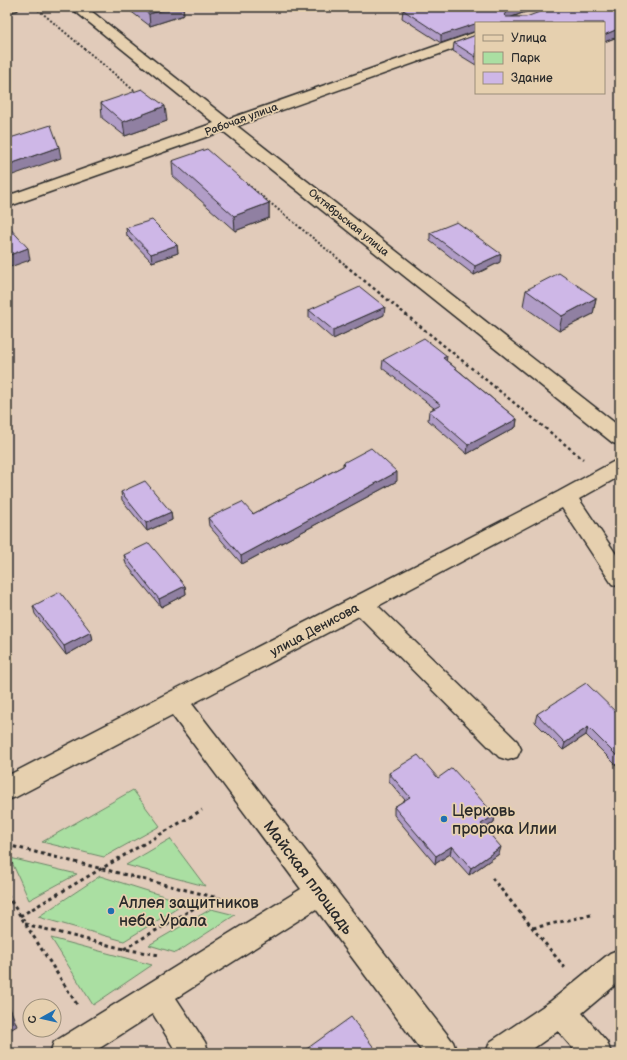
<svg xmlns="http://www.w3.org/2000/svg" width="627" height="1060" viewBox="0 0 627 1060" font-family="'Balsamiq Sans',sans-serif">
  <rect width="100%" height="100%" fill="#e1cbba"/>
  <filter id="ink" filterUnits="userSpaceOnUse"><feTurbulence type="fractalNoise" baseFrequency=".025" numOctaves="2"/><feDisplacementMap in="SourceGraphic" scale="8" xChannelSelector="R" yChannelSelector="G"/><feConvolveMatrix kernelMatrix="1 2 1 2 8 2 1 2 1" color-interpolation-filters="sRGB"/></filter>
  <g filter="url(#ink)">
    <path fill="#aadfa2" stroke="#6a8566" d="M 133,790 L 160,826 L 104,857 L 42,842 Z
      M 170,839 L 205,886 L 126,865 Z
      M 10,858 L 77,874 L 29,900 Z
      M 100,876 L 186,903 L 124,941 L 38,917 Z
      M 211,909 L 235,915 L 176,953 L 149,945 Z
      M 51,938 L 152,965 L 93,1005 Z"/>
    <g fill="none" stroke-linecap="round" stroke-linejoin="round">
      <defs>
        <path id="minor" d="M 7,7 L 19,7 L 17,10 L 7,12 Z
          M 70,7 L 86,7 L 228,119 L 476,32 L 476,41 L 237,126 L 620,427 L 620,445 L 613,443 L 223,131 L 7,207 L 7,196 L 214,123 Z
          M 620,460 L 620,476 L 579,499 L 620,560 L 620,587 L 612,584 L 562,508 L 378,606 L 517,741 L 521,749 L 517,757 L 508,760 L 499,757 L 359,616 L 192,704 L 453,1042 L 457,1053 L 423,1053 L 316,909 L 176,998 L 205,1042 L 209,1053 L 177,1053 L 153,1014 L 92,1053 L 50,1053 L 54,1042 L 301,889 L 172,715 L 16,797 L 7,800 L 7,776 L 558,492 L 613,462 Z
          M 620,949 L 620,981 L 582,1013 L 607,1042 L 611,1053 L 577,1053 L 558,1031 L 527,1053 L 486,1053 L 490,1042 L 551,1001 L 610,953 Z"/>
      </defs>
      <use href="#minor" stroke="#2b2b2b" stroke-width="3"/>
      <path stroke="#2b2b2b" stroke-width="2" stroke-dasharray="2 2" stroke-linecap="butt" d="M 35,7 L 137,93
        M 247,184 L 347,266"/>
      <path stroke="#2b2b2b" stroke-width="2.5" stroke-dasharray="3 3" stroke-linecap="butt" d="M 345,265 L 583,459"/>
      <path stroke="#2b2b2b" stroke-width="3" stroke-dasharray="3.5 3.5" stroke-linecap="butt" d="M 7,845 L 242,904
        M 492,878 L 565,968
        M 7,895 L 78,1006
        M 20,916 L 202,810
        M 25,924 L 124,949 L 159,955
        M 533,928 L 591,915
        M 124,949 L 215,896"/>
      <use href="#minor" fill="#e6d0af" fill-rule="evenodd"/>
    </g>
    <path fill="#b19dc7" stroke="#2b2b2b" d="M 125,7 L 183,7 L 184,15 L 150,26 Z
      M 413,7 L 539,7 L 512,17 L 526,17 L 620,7 L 620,36 L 604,42 L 604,23 L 476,23 L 476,31 L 441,43 L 402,18 L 403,10 Z
      M 476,35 L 476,65 L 453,51 L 454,43 Z
      M 101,103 L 167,121 L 125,136 L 102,118 Z
      M 172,161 L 269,203 L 269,218 L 235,231 L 173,176 Z
      M 126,228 L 177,245 L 178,253 L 152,262 L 127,236 Z
      M 430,233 L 500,262 L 474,275 L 430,241 Z
      M 526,290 L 596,298 L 593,314 L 559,331 L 523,306 Z
      M 309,310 L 384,315 L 333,339 L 309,318 Z
      M 383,360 L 447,361 L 517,419 L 516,427 L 467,454 L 428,420 L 429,411 L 434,408 L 382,368 Z
      M 343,463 L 397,481 L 242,564 L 209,526 L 208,518 L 253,514 L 343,466 Z
      M 121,492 L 171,512 L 172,520 L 147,531 L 122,500 Z
      M 124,555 L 185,586 L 186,594 L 161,607 L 126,564 Z
      M 33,606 L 91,632 L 93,640 L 66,655 L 35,614 Z
      M 537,714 L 620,716 L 620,769 L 586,735 L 563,750 L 535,722 Z
      M 389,773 L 438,778 L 495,815 L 494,822 L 485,829 L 499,854 L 469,875 L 450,854 L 435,864 L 394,815 L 394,807 L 405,800 L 389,781 Z"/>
    <path fill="#9080a2" stroke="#2b2b2b" d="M 173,7 L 183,7 L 184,15 L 150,26 L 149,14 Z
      M 518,7 L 539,7 L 506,19 L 504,15 L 507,11 Z
      M 476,23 L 476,31 L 441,43 L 441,35 Z
      M 620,28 L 620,36 L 604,42 L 604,35 Z
      M 165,106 L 167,121 L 125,136 L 123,122 Z
      M 59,147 L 61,158 L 7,177 L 7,165 Z
      M 269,203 L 269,218 L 235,231 L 234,216 Z
      M 177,245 L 178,253 L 152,262 L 151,254 Z
      M 28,248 L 30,260 L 7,268 L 7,256 Z
      M 501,254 L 500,262 L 474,275 L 475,266 Z
      M 596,298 L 593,314 L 559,331 L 562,316 Z
      M 385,307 L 384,315 L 333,339 L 333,330 Z
      M 447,356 L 446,364 L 443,358 Z
      M 517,419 L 516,427 L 467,454 L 468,445 Z
      M 397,472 L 397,481 L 242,564 L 241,556 Z
      M 171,512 L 172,520 L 147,531 L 146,523 Z
      M 185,586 L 186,594 L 161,607 L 159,599 Z
      M 91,632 L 93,640 L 66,655 L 64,646 Z
      M 588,727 L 586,735 L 563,750 L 565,743 Z
      M 495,815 L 494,822 L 480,832 L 481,824 Z
      M 452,846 L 450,854 L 435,864 L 436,856 Z
      M 501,847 L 499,854 L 469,875 L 471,868 Z
      M 10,1008 L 17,1026 L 7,1032 L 7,1010 Z"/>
    <path fill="#ceb7e7" stroke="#2b2b2b" d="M 139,7 L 173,7 L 149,14 Z
      M 413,7 L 518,7 L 507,11 L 504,15 L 506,17 L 526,17 L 553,7 L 620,7 L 620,28 L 604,35 L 604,23 L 478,23 L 441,35 L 403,10 Z
      M 476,35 L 476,57 L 454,43 Z
      M 142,89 L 165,106 L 123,122 L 101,103 Z
      M 51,125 L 59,147 L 7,165 L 7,139 Z
      M 207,149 L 269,203 L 234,216 L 172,161 Z
      M 152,220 L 177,245 L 151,254 L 126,228 Z
      M 457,222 L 501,254 L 475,266 L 430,233 Z
      M 7,225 L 28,248 L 7,256 Z
      M 559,273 L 596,298 L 562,316 L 526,290 Z
      M 360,287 L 385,307 L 333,330 L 309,310 Z
      M 424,338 L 447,356 L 443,358 L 517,419 L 468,445 L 429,411 L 441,405 L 383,360 Z
      M 371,448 L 397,472 L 241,556 L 208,518 L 242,502 L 253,514 L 345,465 L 343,463 Z
      M 145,481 L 171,512 L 146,523 L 121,492 Z
      M 149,543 L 185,586 L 159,599 L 124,555 Z
      M 60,592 L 91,632 L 64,646 L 33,606 Z
      M 586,683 L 620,716 L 620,759 L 588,727 L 565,743 L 537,714 Z
      M 418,755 L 438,778 L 452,768 L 495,815 L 481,824 L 501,847 L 471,868 L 452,846 L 436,856 L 394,807 L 410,797 L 389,773 Z
      M 7,1003 L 10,1008 L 7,1010 Z
      M 351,1017 L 378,1053 L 301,1053 Z"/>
  </g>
  <g fill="#1f6fb2" stroke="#e6d0af" stroke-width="1.5">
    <circle cx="444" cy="819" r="4"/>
    <circle cx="111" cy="911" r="4"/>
  </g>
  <g text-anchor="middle" stroke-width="3.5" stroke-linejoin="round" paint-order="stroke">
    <g font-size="11" fill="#2b2b2b" stroke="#e6d0af">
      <text transform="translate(241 119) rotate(-20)" y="4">Рабочая улица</text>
      <text transform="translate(349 222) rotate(39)" y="4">Октябрьская улица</text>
    </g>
    <g font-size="13" fill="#2b2b2b" stroke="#e6d0af">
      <text transform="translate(314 629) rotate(-28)" y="5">улица Денисова</text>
    </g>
    <g font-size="16" fill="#2b2b2b" stroke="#e6d0af" text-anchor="start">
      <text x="452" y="816">Церковь<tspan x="452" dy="18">пророка Илии</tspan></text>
      <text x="119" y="908">Аллея защитников<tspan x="119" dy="18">неба Урала</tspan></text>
    </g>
    <g font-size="16" fill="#2b2b2b" stroke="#e6d0af">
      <text transform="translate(309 877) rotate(53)" y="6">Майская площадь</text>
    </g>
  </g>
  <rect width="627" height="1060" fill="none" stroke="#e6d0af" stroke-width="24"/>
  <rect x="12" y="12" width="603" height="1036" fill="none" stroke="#2b2b2b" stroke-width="1.5" filter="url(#ink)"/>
  <rect x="475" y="22" width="130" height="72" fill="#e6d0af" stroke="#9b8e7a"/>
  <rect x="483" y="35" width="20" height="6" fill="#e6d0af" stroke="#9b8e7a"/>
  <text x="511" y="42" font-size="12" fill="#2b2b2b">Улица</text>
  <rect x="483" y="52" width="20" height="12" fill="#aadfa2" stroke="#9b8e7a"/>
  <text x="511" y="62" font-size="12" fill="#2b2b2b">Парк</text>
  <rect x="483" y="72" width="20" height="12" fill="#ceb7e7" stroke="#9b8e7a"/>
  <text x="511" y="82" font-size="12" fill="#2b2b2b">Здание</text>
  <g transform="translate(42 1018) rotate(262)"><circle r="19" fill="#e6d0af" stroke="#9b8e7a"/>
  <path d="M0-3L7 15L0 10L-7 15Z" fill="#1f6fb2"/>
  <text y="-6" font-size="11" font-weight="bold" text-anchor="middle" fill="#2b2b2b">С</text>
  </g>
</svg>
